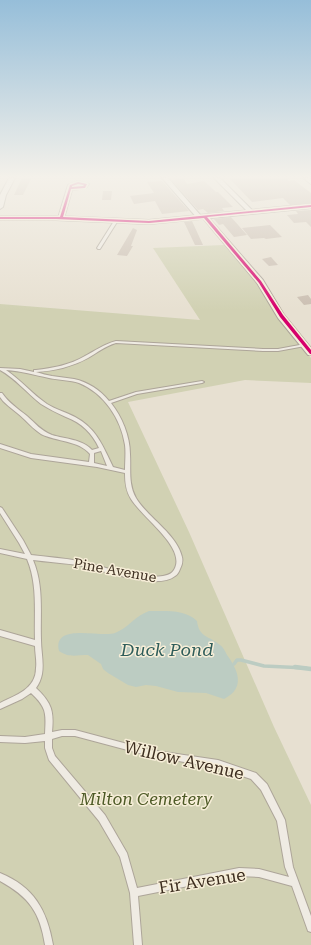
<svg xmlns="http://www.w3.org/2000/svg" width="311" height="945" viewBox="0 0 311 945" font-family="'Roboto Serif',serif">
  <rect width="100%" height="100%" fill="#e7e0d1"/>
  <path fill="#d1d1b3" d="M 224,245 L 265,293 L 277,316 L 311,358 L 311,383 L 245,380 L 128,402 L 189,532 L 274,727 L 311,805 L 311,945 L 0,945 L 0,304 L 200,320 L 153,248 Z"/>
  <path fill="#bcccc2" d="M 149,611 C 166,611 185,609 197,621 C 199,638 210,636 220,645 C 223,647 225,651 227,655 C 238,670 246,688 224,699 L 206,693 L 178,692 L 156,686 L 146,685 L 136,687 L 128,685 L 108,673 L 103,669 L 101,664 L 88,655 C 76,655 69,658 59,651 C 52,622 101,638 115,633 C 128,628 135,616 149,611 Z"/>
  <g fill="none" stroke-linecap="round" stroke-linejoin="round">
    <path stroke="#bcccc2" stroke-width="3.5" d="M 234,664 L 237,660 L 241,660 L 264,666 L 306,668"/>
    <path stroke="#bcccc2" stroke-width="4.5" d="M 295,667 L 311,669"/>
  </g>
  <path fill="#cbbfb2" d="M 22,178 L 31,179 L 23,195 L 14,195 Z
    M 229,178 L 288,178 L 288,181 L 294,180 L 311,193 L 311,203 L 290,205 L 283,198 L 252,202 Z
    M 184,179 L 187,184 L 204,181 L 216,192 L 218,192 L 233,207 L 222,208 L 224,211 L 208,213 L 203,209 L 198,210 L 171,180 Z
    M 162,181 L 189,211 L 162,214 L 155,201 L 134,204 L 130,196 L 154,193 L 147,182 Z
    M 103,191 L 112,191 L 111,200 L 102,200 Z
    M 311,210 L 311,227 L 306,222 L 294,223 L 287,215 L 298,214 L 296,211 Z
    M 231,217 L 247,235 L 234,237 L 223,224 L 219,225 L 214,219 Z
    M 192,221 L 203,245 L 195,245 L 184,222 Z
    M 270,225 L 282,237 L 266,239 L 264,238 L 251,239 L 242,228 Z
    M 133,228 L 137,230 L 131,246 L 133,246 L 127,256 L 117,255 Z
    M 271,257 L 278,265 L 269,266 L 262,259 Z
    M 308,295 L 311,299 L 311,304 L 304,305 L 297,297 Z"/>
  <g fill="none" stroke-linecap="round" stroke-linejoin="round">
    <defs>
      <path id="service" d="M 114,221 L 117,222 L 100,249 L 98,249 L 97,248 Z
        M 116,341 L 263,349 L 278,349 L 305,344 L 307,345 L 305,346 L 278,351 L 263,351 L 116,343 C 105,346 97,353 88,358 C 72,367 54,371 36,372 C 42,374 47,375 52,376 C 59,377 67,378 74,379 C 88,382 100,390 109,401 L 136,392 L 202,381 L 204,382 L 202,383 L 137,394 L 111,403 C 122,417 130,436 130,454 C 131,469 128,484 136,498 C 147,517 177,534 182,557 C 183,561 182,565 180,569 C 179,572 177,575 175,576 C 157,591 100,569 78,565 C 63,563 48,562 33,560 C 44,586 40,613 41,640 C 41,651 44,663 42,674 C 41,679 39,684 36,688 C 52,703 54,711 52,732 L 62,730 L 75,730 L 150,750 L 218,760 L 256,773 L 267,784 L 285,820 L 293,867 L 311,916 L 311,932 L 308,931 L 292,886 L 259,877 L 239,876 L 138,896 L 142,945 L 134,945 L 130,893 L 120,857 L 99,821 L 49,760 L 45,748 L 45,741 L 25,743 L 0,742 L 0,736 L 25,737 L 45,734 C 46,713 47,708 31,693 L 22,699 L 0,709 L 0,703 C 16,695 36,689 36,668 C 37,661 35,653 35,646 L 0,636 L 0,630 L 35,640 C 34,613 38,585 27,559 L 0,553 L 0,549 L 25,554 L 19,543 L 0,513 L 0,507 L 2,508 L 23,540 L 31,555 C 47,557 63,558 79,561 C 103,566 140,580 163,576 C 169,575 174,573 176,565 C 181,544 142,517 131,499 C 126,491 125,483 125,473 L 97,467 L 31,458 L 0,448 L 0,444 L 31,454 L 89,462 L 90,454 C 78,440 57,442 41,434 C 35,430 30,425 25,420 C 18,413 10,408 3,401 L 0,397 L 0,393 L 2,393 C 8,402 18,409 27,416 C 35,423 41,431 52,435 C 65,439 82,439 92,450 L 99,448 C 92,433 82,423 66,417 C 57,413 49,409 41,404 C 27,393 15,378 0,370 L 0,368 L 20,369 L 34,372 L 34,370 L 36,370 C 53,368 70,365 85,356 C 95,351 104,344 116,341 ZM 6,370 C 21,371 35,375 49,378 C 59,380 70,380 79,383 C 104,393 121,419 125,445 C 126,453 125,462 125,470 L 113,467 C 103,446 96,428 75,417 C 65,412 55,409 47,404 C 32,394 21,380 6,370 ZM 101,451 L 107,466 L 94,463 L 94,453 ZM 62,736 L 75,736 L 150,756 L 218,768 L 251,779 L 261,790 L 277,821 L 285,867 L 289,877 L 259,869 L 239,868 L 137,888 L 127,853 L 105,815 L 55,756 L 52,748 L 52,739 Z
        M 0,873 C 34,887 47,910 53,945 L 45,945 C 40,912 29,897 0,881 Z"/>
      <path id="minor" d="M 9,178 L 15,178 L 6,195 L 3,207 L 0,209 L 0,195 Z
        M 162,178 L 168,178 L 202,217 L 207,216 L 263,280 L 284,315 L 311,348 L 311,355 L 308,355 L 278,318 L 257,283 L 203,218 L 198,219 Z
        M 214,178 L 220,178 L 253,211 L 253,213 L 249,213 Z
        M 303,178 L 309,178 L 311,179 L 311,184 Z
        M 78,181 L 89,184 L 86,188 L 72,190 L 64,218 L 59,219 L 58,218 L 68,185 Z"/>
      <path id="tertiary" d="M 311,204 L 311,208 L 149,224 L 56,220 L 0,220 L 0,216 L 56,216 L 149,220 Z"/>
    </defs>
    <use href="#service" stroke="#ada599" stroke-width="2"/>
    <use href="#minor" stroke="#ada599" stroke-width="2"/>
    <use href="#tertiary" stroke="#ada599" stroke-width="2"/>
    <use href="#service" fill="#efebe3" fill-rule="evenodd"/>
    <use href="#minor" fill="#efebe3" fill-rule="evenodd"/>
    <use href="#tertiary" fill="#efebe3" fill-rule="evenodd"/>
    <defs>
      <path id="cycleway" d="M 78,182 L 87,184 L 85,188 L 71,189 L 63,217 L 149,221 L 311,205 L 311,207 L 207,217 L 261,281 L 283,315 L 311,350 L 311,354 L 310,354 L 280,317 L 259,283 L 204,218 L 149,223 L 56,219 L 0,219 L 0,217 L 60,217 L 70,185 ZM 78,184 L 84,185 L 83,186 L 72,187 L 72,186 Z"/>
    </defs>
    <use href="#cycleway" stroke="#f7eed8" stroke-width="3"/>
    <use href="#cycleway" fill="#d6006c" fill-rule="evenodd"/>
  </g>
  <linearGradient id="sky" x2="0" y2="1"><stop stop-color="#96bed9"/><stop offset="0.57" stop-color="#f4f1ea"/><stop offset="1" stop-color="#f4f1ea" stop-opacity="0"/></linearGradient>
  <rect width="311" height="310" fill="url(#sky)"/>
  <g text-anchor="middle" stroke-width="3" stroke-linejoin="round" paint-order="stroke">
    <g font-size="14" fill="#3d2e20" stroke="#f7eed8">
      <text transform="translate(115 570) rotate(10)" y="5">Pine Avenue</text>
    </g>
    <g font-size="17" fill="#3d2e20" stroke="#f7eed8">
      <text transform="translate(184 760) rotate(13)" y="6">Willow Avenue</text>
      <text transform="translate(202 881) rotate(-9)" y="6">Fir Avenue</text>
    </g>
    <g font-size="17" font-style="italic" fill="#4d5a26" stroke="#f7eed8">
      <text x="146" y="805">Milton Cemetery</text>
    </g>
    <g font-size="18" font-style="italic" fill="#2f5d5a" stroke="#f7eed8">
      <text x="167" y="656">Duck Pond</text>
    </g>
  </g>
</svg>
